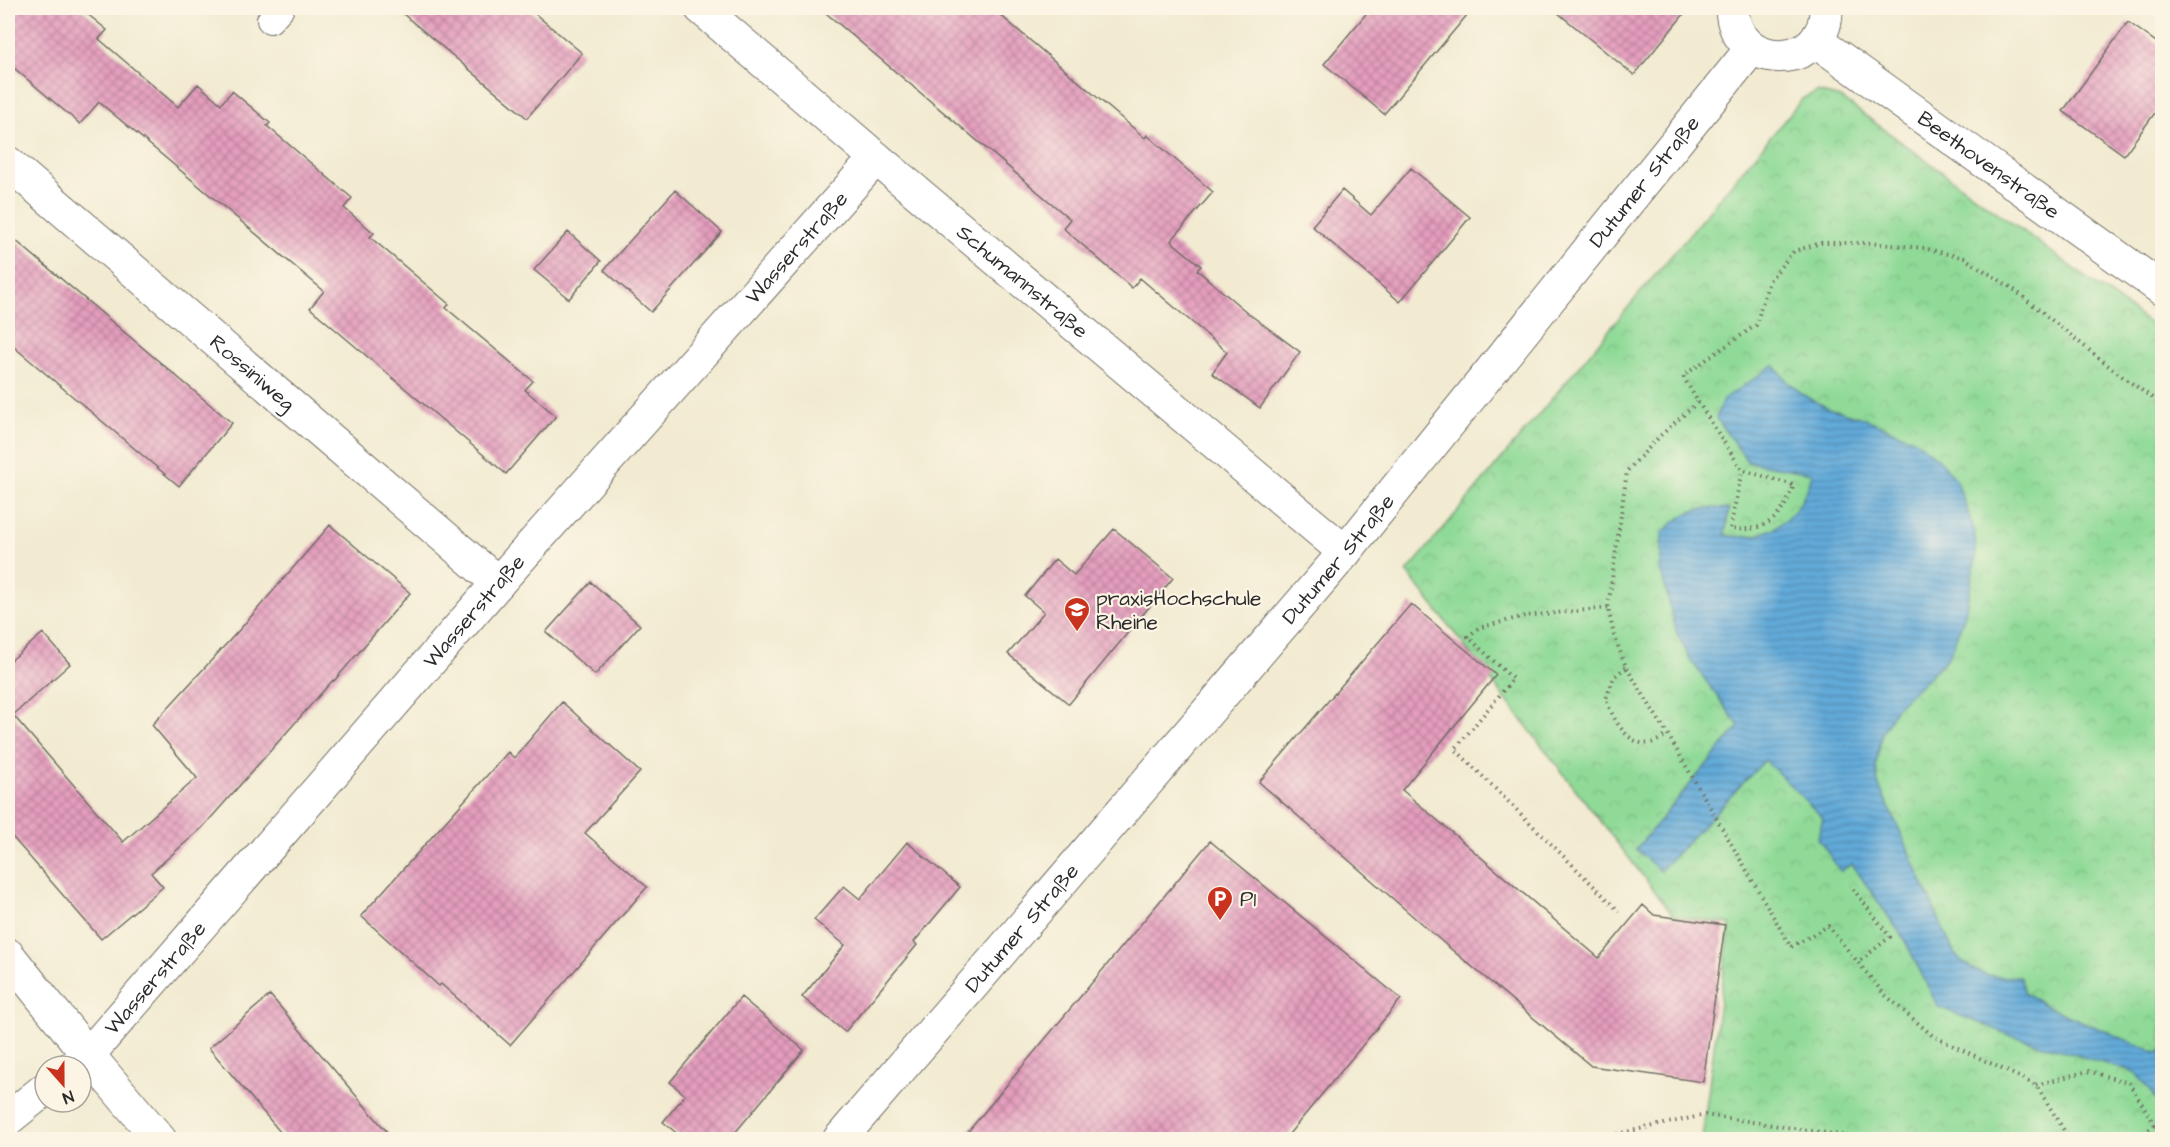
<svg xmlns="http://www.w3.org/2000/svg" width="2170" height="1147" viewBox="0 0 2170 1147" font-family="'Architects Daughter',sans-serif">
  <defs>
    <pattern id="park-crowns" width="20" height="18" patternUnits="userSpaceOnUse" patternTransform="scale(1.5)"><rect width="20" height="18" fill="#8fda97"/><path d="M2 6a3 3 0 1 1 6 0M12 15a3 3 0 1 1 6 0" fill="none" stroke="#7cbb82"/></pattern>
    <pattern id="water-rules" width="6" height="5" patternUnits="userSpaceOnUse" patternTransform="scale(1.5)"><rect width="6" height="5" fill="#62aad9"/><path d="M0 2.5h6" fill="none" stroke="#518bb0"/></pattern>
    <pattern id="building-cross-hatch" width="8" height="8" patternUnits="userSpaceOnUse" patternTransform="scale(1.5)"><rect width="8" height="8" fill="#e59ebe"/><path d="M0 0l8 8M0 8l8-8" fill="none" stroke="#ba819b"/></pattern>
  </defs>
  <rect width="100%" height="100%" fill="#fcf5e5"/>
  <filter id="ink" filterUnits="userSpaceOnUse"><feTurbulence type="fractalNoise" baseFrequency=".0167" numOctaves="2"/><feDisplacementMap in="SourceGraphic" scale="12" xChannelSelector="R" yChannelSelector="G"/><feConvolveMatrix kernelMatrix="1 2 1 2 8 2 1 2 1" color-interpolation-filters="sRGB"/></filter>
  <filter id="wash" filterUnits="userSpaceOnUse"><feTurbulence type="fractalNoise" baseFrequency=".008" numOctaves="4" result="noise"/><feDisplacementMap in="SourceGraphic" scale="24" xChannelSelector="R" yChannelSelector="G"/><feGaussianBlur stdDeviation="1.35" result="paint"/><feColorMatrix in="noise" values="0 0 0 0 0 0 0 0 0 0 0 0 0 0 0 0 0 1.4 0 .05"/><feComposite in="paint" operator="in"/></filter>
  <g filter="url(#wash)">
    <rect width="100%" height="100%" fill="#f2ebd2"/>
    <path fill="url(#park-crowns)" stroke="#5d8261" stroke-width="1.5" d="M 1817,92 L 1841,98 L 2162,333 L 2162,1139 L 1702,1139 L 1730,924 L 1674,916 L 1407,572 L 1803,98 Z"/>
    <path fill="url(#water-rules)" stroke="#466a82" stroke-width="1.5" d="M 1774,365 L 1788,382 L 1805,396 L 1828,408 L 1866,419 L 1915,440 L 1940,460 L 1957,481 L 1975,532 L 1976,557 L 1965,614 L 1949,657 L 1896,708 L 1882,734 L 1876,765 L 1878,784 L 1897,824 L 1954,953 C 1973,974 1990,979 2019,976 L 2025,993 L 2048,1007 L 2157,1053 L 2162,1050 L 2162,1099 L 2158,1102 L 2136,1073 L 2010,1035 L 1938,1007 L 1904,939 L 1852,864 L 1840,871 L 1818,838 L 1823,818 L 1765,760 L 1660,871 L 1636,849 L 1739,726 L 1690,659 L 1677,634 L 1660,568 L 1662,533 C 1687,510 1695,506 1729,509 L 1725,535 C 1769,544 1803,515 1812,473 L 1748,462 L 1716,418 L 1723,400 Z"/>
    <g id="blocks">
      <path fill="url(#building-cross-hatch)" d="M 8,8 L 80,8 L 107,30 L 99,39 L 178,107 L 198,84 L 221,104 L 232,91 L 270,123 L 267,126 L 352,198 L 344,208 L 374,233 L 370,237 L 449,304 L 446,308 L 533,381 L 525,390 L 556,416 L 506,474 L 310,308 L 324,291 L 99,102 L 80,124 L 8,63 Z
        M 396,8 L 528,8 L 582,53 L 527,118 Z
        M 820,8 L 992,8 L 1145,138 L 1147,135 L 1213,192 L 1171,241 L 1201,266 L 1197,270 L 1249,314 L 1300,352 L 1260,408 L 1212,373 L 1227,352 L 1140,278 L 1132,288 L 1063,228 L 1070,219 Z
        M 1371,8 L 1473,8 L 1384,114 L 1324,64 Z
        M 1552,8 L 1689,8 L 1634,75 Z
        M 2128,22 L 2163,47 L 2163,102 L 2124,155 L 2063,111 Z
        M 1411,168 L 1470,217 L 1400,302 L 1312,226 L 1342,190 L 1371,215 Z
        M 675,190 L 722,232 L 651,312 L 604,270 Z
        M 568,232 L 601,261 L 569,299 L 534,270 Z
        M 8,234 L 232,423 L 179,486 L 8,342 Z
        M 330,525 L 410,593 L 334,681 L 333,680 L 202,828 L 151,873 L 163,887 L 101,939 L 8,832 L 8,663 L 43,633 L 70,664 L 13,715 L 123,842 L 197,778 L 152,725 L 241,628 Z
        M 1114,529 L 1173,578 L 1069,704 L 1008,654 L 1044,612 L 1025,596 L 1055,559 L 1074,575 Z
        M 591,582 L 640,625 L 595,675 L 546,632 Z
        M 1411,604 L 1496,675 L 1402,790 L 1599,958 L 1643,905 L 1654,915 L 1725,925 L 1703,1082 L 1591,1066 L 1446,945 L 1259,782 Z
        M 562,702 L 640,772 L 585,833 L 647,887 L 510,1045 L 441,984 L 439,986 L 361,916 L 508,752 L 514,758 Z
        M 1210,841 L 1401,999 L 1284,1140 L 961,1140 Z
        M 907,842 L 960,887 L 914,942 L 917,945 L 845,1032 L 802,997 L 845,945 L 814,920 L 844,886 L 860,899 Z
        M 270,995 L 394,1140 L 287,1140 L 209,1048 Z
        M 741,997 L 804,1050 L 729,1140 L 685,1140 L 663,1122 L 685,1095 L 670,1082 Z"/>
    </g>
  </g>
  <g filter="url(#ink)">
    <use href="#blocks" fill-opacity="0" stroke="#716e65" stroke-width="1.5"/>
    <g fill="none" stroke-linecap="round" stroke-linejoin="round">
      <defs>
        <path id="lane" d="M 270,20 L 281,8"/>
        <g id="street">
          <path id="s1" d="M 701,8 L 876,158 L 1345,552"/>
          <path d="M 1732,8 C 1734,73 1828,70 1826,8"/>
          <path id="s2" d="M 1815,40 L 2162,289"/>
          <path id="s3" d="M 8,163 L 498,583"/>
          <path d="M 8,955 L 88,1055 L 160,1140"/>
          <path id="s4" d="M 74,1066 L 88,1055 L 498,583 L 876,158"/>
          <path d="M 8,1119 L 45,1089"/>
          <path id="s5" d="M 839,1140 L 1345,552 L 1752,48"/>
        </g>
      </defs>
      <use href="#lane" stroke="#716e65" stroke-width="28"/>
      <use href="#street" stroke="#716e65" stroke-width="35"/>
      <path stroke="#716e65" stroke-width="4" stroke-dasharray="1.5 4.5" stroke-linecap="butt" d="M 1698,402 L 1742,470 L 1794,485 C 1782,519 1766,532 1730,529 L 1742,470
        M 2162,452 L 2160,456 L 2162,458
        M 1608,608 L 1525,616 L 1478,628 L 1468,637 L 1513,679 L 1455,749 L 1619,911
        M 1626,667 L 1614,677 L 1606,699 C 1612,717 1628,748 1651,743 C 1656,742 1663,737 1668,735
        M 2162,761 L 2162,759
        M 1853,889 L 1890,937 L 1858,962
        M 2036,1085 L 2088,1071 L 2129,1083 L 2155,1125
        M 1593,1139 L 1705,1115 L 1874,1140
        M 2070,1140 L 2036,1085 L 1933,1036 L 1884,994 L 1828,926 L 1791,947 L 1668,735 L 1626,667 L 1614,635 L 1608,608 L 1627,471 L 1661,435 L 1698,402 L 1683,376 L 1756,325 L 1769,281 L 1794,251 L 1821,243 L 1869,243 L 1924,248 L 1964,258 L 2012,288 L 2115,371 L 2162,405
        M 2134,1140 L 2162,1120"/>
      <use href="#lane" stroke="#fff" stroke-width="26"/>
      <use href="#street" stroke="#fff" stroke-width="33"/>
    </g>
  </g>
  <defs>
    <symbol id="university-pin" viewBox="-11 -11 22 30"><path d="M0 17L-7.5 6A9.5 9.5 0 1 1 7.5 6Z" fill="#c8321e" stroke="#fcf5e5"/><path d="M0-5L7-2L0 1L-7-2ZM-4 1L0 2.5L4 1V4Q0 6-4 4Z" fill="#fff"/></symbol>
    <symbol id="parking-pin" viewBox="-11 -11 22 30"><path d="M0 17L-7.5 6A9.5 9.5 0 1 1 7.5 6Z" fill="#c8321e" stroke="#fcf5e5"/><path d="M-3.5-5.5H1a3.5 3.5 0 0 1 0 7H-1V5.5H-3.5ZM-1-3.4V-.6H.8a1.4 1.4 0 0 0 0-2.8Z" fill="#fff"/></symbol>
  </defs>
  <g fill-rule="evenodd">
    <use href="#university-pin" x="1062" y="595" width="30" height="40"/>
    <use href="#parking-pin" x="1205" y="884" width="30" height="40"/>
  </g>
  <g text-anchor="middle" stroke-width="4.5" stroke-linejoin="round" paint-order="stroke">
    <g font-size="21" fill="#2b2b2b" stroke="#fcf5e5">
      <text dy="7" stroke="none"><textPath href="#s2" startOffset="214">Beethovenstraße</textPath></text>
      <text dy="7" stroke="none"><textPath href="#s5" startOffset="1252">Dutumer Straße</textPath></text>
      <text dy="7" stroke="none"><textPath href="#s4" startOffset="1092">Wasserstraße</textPath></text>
      <text dy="7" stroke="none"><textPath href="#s1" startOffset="422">Schumannstraße</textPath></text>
      <text dy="7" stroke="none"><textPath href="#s3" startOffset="322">Rossiniweg</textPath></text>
      <text dy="7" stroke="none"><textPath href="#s5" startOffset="766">Dutumer Straße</textPath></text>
      <text dy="7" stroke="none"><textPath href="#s4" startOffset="606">Wasserstraße</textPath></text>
      <text dy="7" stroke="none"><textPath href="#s5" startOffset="280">Dutumer Straße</textPath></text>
      <text dy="7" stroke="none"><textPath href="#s4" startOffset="120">Wasserstraße</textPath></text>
    </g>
    <g font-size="21" fill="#2b2b2b" stroke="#fcf5e5" text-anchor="start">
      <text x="1096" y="605">praxisHochschule<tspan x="1096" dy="24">Rheine</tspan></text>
      <text x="1240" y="906">P1</text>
    </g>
  </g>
  <rect width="2170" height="1147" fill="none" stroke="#fcf5e5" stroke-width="30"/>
  <g transform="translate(63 1084) rotate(159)"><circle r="28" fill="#fcf5e5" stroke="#a8a49b" stroke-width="1.5"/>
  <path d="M0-4.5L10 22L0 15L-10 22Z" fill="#c8321e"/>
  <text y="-9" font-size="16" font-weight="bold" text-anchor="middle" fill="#2b2b2b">N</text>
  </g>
</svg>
